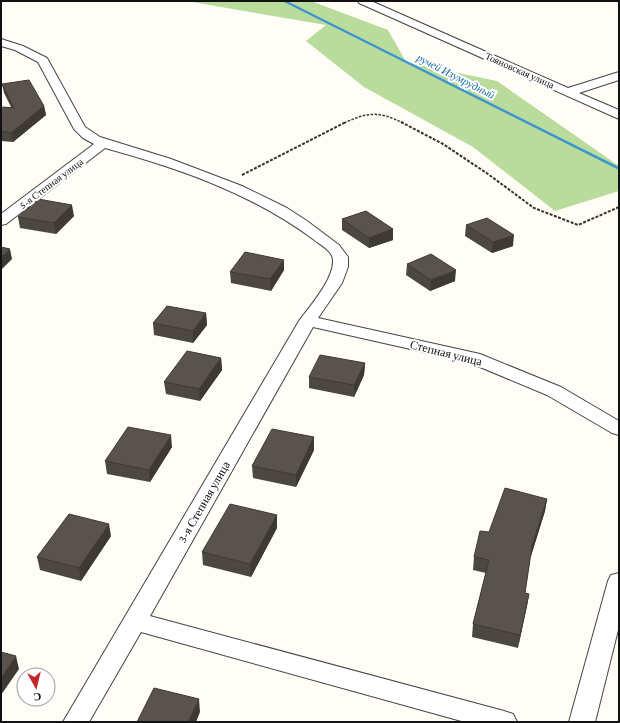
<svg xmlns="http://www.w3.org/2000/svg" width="620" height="723" viewBox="0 0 620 723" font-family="'Crimson Pro',serif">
  <rect width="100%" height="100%" fill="#fffdf5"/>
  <path fill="#b9dc9c" d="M 186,1 L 311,1 L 388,30 L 406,62 L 497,81 L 619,166 L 619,191 L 555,211 L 473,147 L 364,87 L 306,41 L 326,25 Z"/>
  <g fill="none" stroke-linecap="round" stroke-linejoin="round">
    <path fill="#3f96cf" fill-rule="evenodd" d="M 282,1 L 287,1 L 619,167 L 619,170 Z"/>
    <defs>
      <path id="street" d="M 358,1 L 371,1 L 568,88 L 619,72 L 619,80 L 579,93 L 619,110 L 619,119 L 359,3 Z
        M 1,39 L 23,46 L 47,58 L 85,127 L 100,137 L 171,159 L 242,186 L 287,208 L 307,221 L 339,245 L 348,257 L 348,267 L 342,283 L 318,318 L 480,354 L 561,387 L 619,421 L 619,435 L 612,433 L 547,395 L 468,362 L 313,327 L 150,616 L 504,711 L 513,714 L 517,722 L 465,722 L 141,632 L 89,722 L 63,722 L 299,321 C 310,306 334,279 333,260 C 333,251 319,244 313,239 C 251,193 178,168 105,148 L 6,224 L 1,225 L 1,214 L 94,144 L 83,138 L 74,129 L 38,62 L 15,50 L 1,46 Z
        M 619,573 L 619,626 L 595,722 L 569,722 L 608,581 L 611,575 Z"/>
    </defs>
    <use href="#street" stroke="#444" stroke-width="2"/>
    <path stroke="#333" stroke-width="1.5" stroke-dasharray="2.5 1.5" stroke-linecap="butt" d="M 344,123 C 368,112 379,111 403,123"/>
    <path stroke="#333" stroke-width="2" stroke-dasharray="3 1.5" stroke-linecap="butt" d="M 401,122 L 443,144 L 488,174 L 534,208 L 578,225 L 619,207
      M 242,175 L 346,122"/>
    <use href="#street" fill="#fff" fill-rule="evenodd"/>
  </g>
  <path fill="#4d4742" d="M 2,84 L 44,106 L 46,115 L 13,142 L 1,141 L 1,108 L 11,107 L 4,93 Z
    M 74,216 L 56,234 L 20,228 L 18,217 Z
    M 342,219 L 393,229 L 393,240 L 369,248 L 342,230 Z
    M 466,225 L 513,246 L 492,253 L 465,236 Z
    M 407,264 L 455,281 L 430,291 L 406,275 Z
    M 284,270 L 271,291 L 231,283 L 230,272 Z
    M 206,313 L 207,325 L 193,343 L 154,335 L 153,323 Z
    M 221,358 L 222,370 L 200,401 L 166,394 L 164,382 Z
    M 365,363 L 364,375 L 354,397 L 309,388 L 309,377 Z
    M 314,437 L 314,450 L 296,487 L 253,478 L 252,466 Z
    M 172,447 L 150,482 L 107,474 L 105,461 Z
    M 547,499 L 545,511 L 530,559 L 525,593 L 529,594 L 518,648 L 472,637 L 473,624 L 486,573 L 473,570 L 474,557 L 489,532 Z
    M 277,515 L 277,528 L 251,577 L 203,565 L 202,552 Z
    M 111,536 L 81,581 L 40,570 L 37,557 Z"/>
  <path fill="#3f3936" d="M 44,106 L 46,115 L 13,142 L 11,133 Z
    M 72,205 L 74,216 L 56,234 L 54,223 Z
    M 393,229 L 393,240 L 369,248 L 369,238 Z
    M 514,235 L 513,246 L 492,253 L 493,242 Z
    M 10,249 L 12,259 L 1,270 L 1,257 Z
    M 284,260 L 284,270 L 271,291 L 270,279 Z
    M 456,270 L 455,281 L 430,291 L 431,280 Z
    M 206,313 L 207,325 L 193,343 L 193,331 Z
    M 221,358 L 222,370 L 200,401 L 199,389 Z
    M 365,363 L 364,375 L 354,397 L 354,385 Z
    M 171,435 L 172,447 L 150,482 L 149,470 Z
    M 314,437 L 314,450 L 296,487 L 296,475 Z
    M 547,499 L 545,511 L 530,559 L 532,546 Z
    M 277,515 L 277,528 L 251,577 L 250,564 Z
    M 109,524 L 111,536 L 81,581 L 79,568 Z
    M 529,594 L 527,606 L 518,648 L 520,635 Z
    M 16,656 L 19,669 L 1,695 L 1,678 Z
    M 199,699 L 200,712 L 196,722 L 188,722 Z"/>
  <path fill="#5a524d" stroke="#3f3936" d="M 29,80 L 44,106 L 11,133 L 1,131 L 1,108 L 3,107 L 14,108 L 2,84 Z
    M 38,199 L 72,205 L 54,223 L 18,217 Z
    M 366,211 L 393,229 L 369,238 L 342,219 Z
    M 487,218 L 514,235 L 493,242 L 466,225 Z
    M 1,247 L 10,249 L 1,257 Z
    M 245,252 L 284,260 L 270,279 L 230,272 Z
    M 431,254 L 456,270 L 431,280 L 407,264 Z
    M 167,306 L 206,313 L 193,331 L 153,323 Z
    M 187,351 L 221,358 L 199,389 L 164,382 Z
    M 320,355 L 365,363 L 354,385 L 309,377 Z
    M 128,427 L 171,435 L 149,470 L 105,461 Z
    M 272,429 L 314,437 L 296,475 L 252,466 Z
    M 505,488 L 547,499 L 532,546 L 525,593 L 529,594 L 520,635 L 473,624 L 489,560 L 474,557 L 480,531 L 489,532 Z
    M 230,504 L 277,515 L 250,564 L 202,552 Z
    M 69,514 L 109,524 L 79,568 L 37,557 Z
    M 1,652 L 16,656 L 1,678 Z
    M 154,688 L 199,699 L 188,722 L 137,722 Z"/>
  <g text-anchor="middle" stroke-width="4" stroke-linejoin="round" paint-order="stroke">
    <g font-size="10" fill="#111" stroke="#fff">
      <text transform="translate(520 70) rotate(24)" y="4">Тояновская улица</text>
      <text transform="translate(51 183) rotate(-37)" y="4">5-я Степная улица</text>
    </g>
    <g font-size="11" font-style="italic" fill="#1768a6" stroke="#fff">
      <text transform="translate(456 76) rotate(27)" y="4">ручей Изумрудный</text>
    </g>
    <g font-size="12" fill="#111" stroke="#fff">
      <text transform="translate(446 353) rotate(14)" y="4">Степная улица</text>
      <text transform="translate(204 502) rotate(-60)" y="4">3-я Степная улица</text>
    </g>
  </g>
  <rect width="620" height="723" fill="none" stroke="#111111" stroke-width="4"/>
  <g transform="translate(36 687) rotate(172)"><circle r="19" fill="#ffffff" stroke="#a0a0a0"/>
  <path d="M0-3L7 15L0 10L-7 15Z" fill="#c4262e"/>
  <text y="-6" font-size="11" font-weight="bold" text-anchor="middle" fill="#111111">С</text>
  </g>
</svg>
